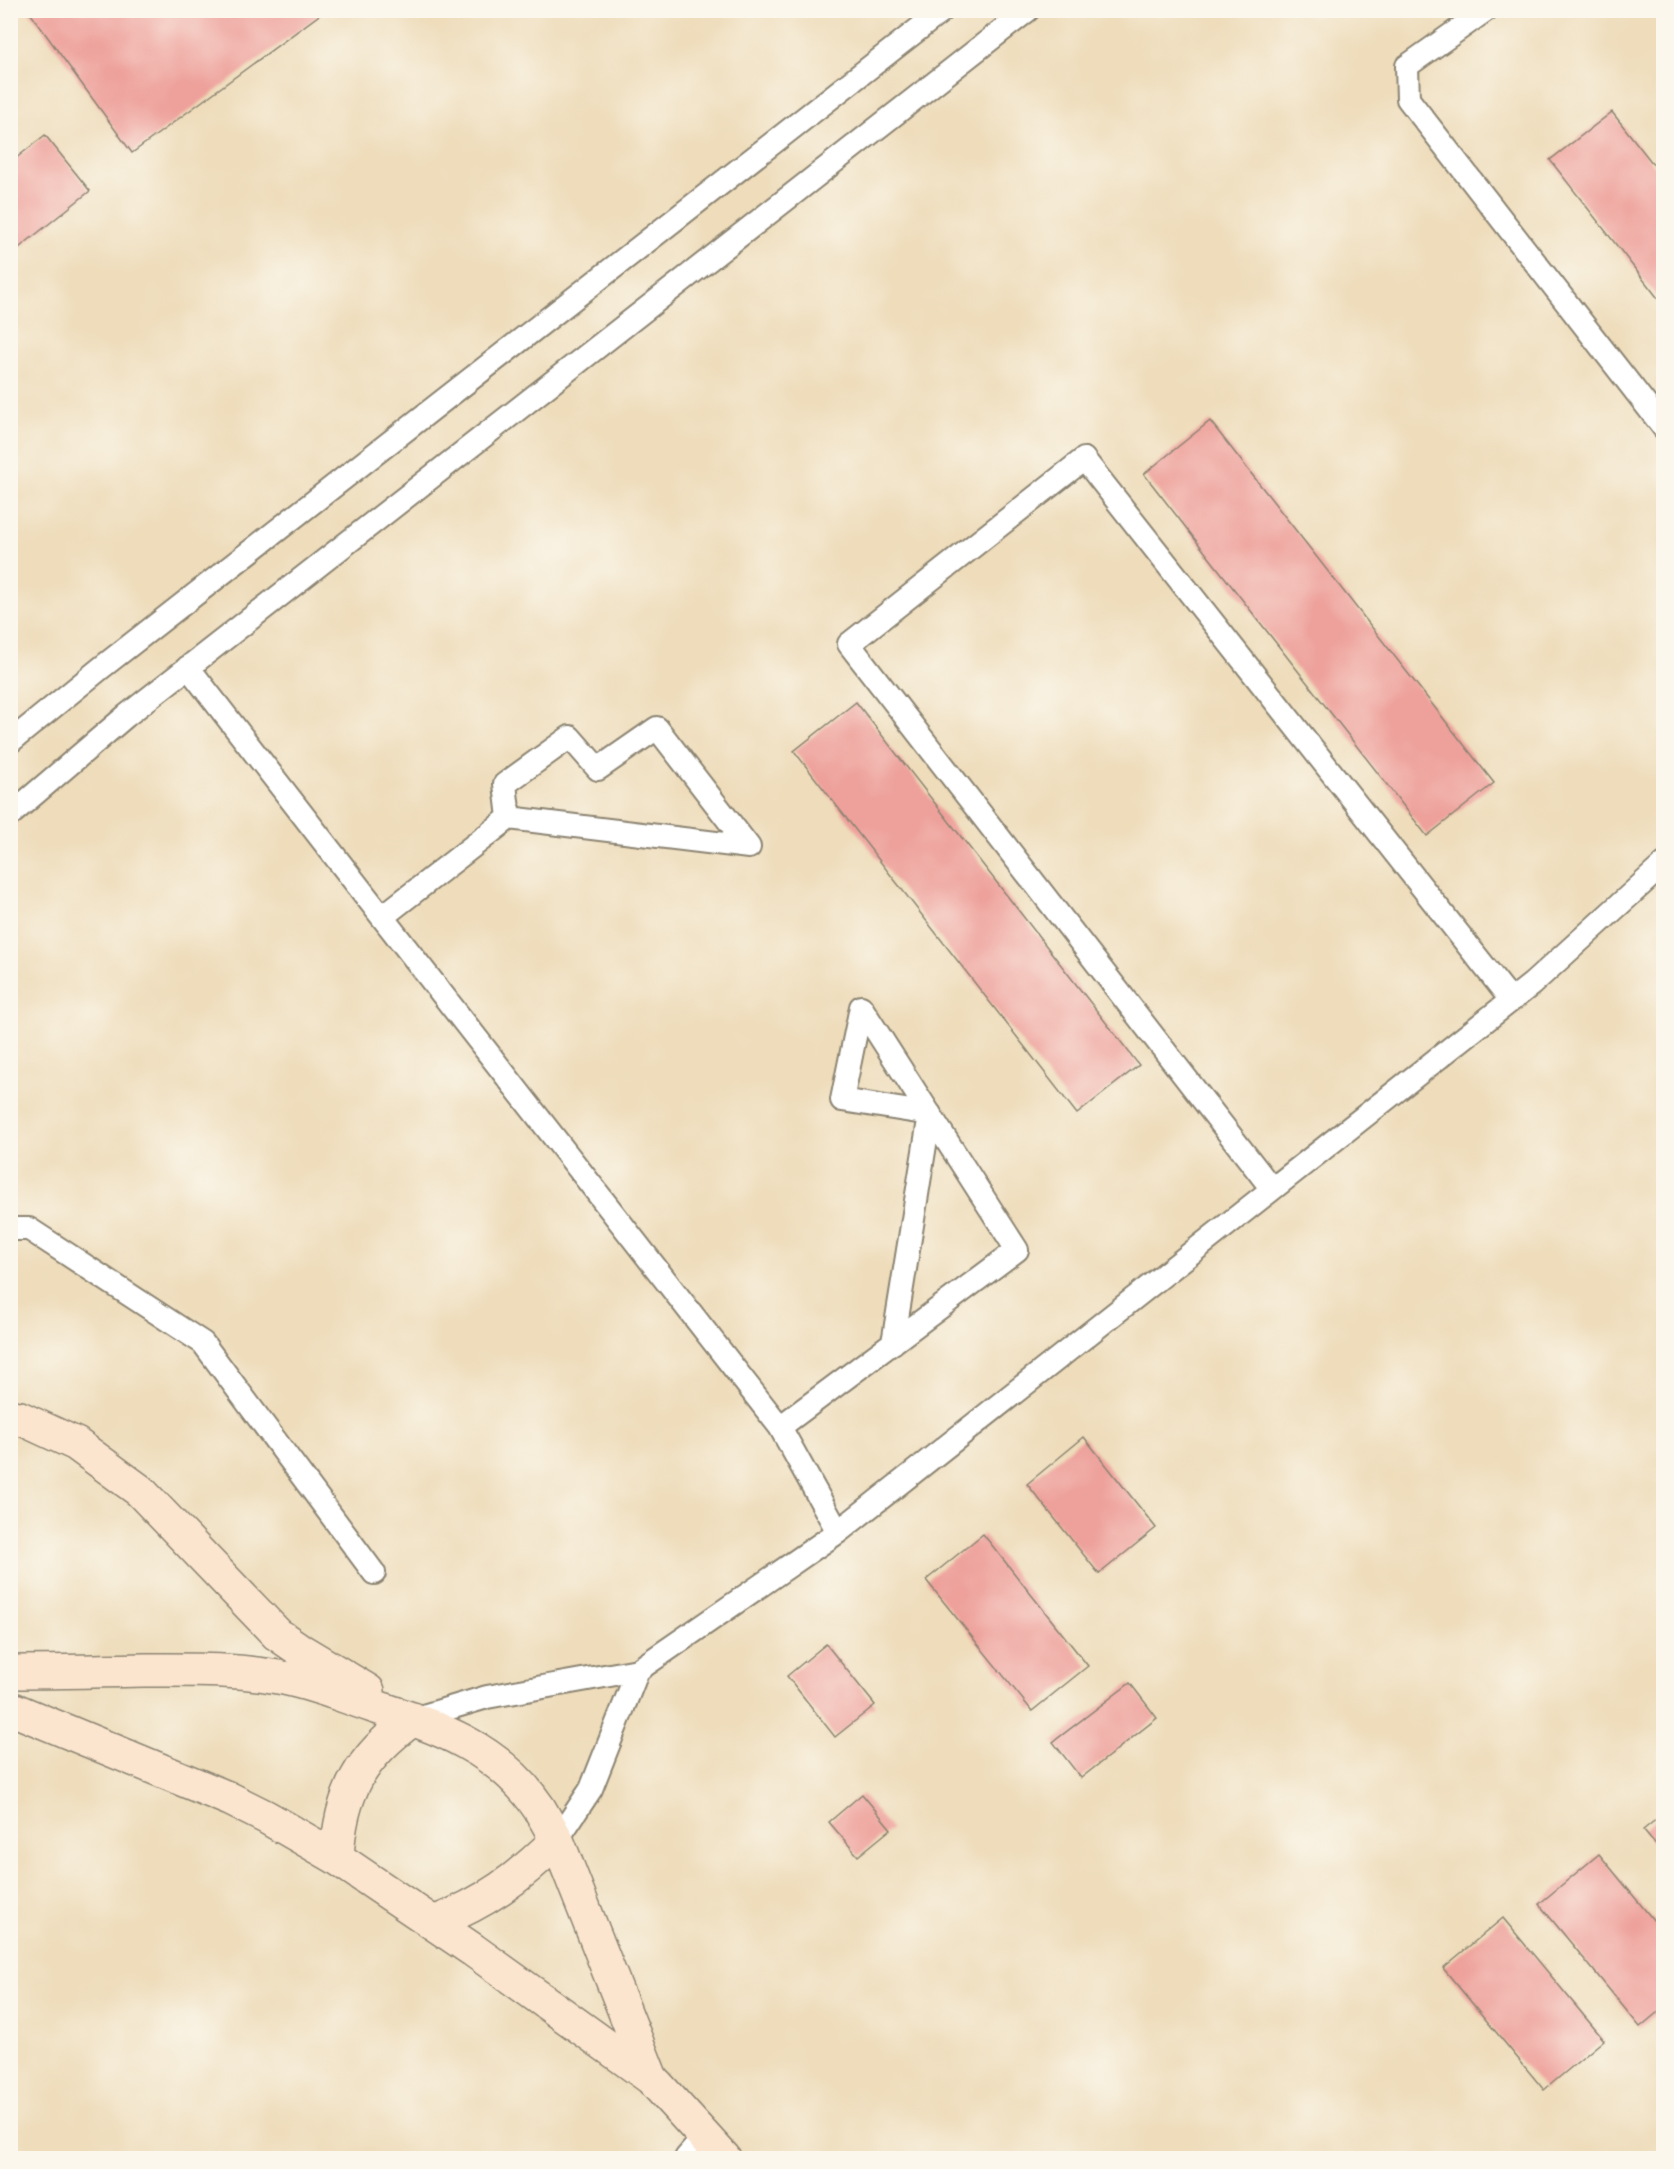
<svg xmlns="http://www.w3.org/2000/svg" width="1674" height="2169" viewBox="0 0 1674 2169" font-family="Caveat,sans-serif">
  <rect width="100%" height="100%" fill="#fbf7ec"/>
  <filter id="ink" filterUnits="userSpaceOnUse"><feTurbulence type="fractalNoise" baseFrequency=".0167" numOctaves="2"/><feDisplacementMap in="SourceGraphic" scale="12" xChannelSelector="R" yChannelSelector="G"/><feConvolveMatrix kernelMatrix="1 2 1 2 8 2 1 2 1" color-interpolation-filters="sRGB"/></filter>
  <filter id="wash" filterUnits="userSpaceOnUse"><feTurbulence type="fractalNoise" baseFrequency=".008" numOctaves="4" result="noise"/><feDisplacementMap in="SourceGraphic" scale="24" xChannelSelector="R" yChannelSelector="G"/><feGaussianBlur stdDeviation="1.35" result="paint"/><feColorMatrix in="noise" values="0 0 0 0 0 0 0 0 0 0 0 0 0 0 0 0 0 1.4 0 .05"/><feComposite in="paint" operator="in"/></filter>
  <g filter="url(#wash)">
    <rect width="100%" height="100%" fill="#eedcba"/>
    <g id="blocks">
      <path fill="#eea19b" d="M 28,10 L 326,10 L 132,153 Z
        M 1612,112 L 1664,178 L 1664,306 L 1550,160 Z
        M 45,135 L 90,191 L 10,255 L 10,163 Z
        M 1210,421 L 1494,783 L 1427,836 L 1144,474 Z
        M 856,702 L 1139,1065 L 1077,1114 L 794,751 Z
        M 1084,1437 L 1156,1528 L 1099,1574 L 1027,1484 Z
        M 983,1534 L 1088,1666 L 1032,1711 L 926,1580 Z
        M 826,1644 L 875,1705 L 835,1737 L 787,1676 Z
        M 1130,1683 L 1157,1718 L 1081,1778 L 1053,1742 Z
        M 862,1794 L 891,1829 L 858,1856 L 829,1822 Z
        M 1664,1813 L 1664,1855 L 1643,1830 Z
        M 1599,1854 L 1664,1933 L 1664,2007 L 1640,2027 L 1539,1904 Z
        M 1503,1918 L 1604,2040 L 1544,2090 L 1443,1968 Z"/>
    </g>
  </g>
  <g filter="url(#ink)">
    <use href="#blocks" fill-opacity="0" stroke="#8c8472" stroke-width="1.5"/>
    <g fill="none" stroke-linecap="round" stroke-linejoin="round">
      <defs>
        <path id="lane" d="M 1486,10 L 1407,66 L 1408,99 L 1664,428
          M 188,667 L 382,917 L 509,818 L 505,784 L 570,737 L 598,769 L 657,728 L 749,847 L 509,818
          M 10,742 L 101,668 L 943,10
          M 10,815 L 126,716 L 1028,10
          M 382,917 L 780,1427 L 1017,1250 L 861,1007 L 842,1100 L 930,1114 L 893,1343
          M 1272,1189 L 849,644 L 1084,459 L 1511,1000
          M 10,1229 L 29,1229 L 203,1343 L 374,1573
          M 780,1427 L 838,1532
          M 413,1719 L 487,1697 L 638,1670 L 838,1532 L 1532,984 L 1664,864
          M 557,1840 L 591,1789 L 638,1670
          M 686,2158 L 704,2137"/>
        <path id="secondary" d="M 10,1417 L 20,1418 L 76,1444 L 140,1491 L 277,1634 L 303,1652 L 368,1691
          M 10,1672 C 56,1672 101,1671 147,1670 C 191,1670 234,1669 278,1677 C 310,1682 342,1696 373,1706 C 438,1727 499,1748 539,1808 C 545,1818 551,1829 557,1840 L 651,2078
          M 10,1708 L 230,1799 L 266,1817 L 337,1858 L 473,1950 L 651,2078 L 724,2158
          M 337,1858 C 340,1793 361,1756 413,1719
          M 434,1923 C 486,1902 518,1879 557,1840"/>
      </defs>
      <use href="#lane" stroke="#8c8472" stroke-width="26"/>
      <use href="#secondary" stroke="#8c8472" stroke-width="36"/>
      <use href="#lane" stroke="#fff" stroke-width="22"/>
      <use href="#secondary" stroke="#fbe5cf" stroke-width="33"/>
    </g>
  </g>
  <rect width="1674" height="2169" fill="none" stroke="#fbf7ec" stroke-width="36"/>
</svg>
